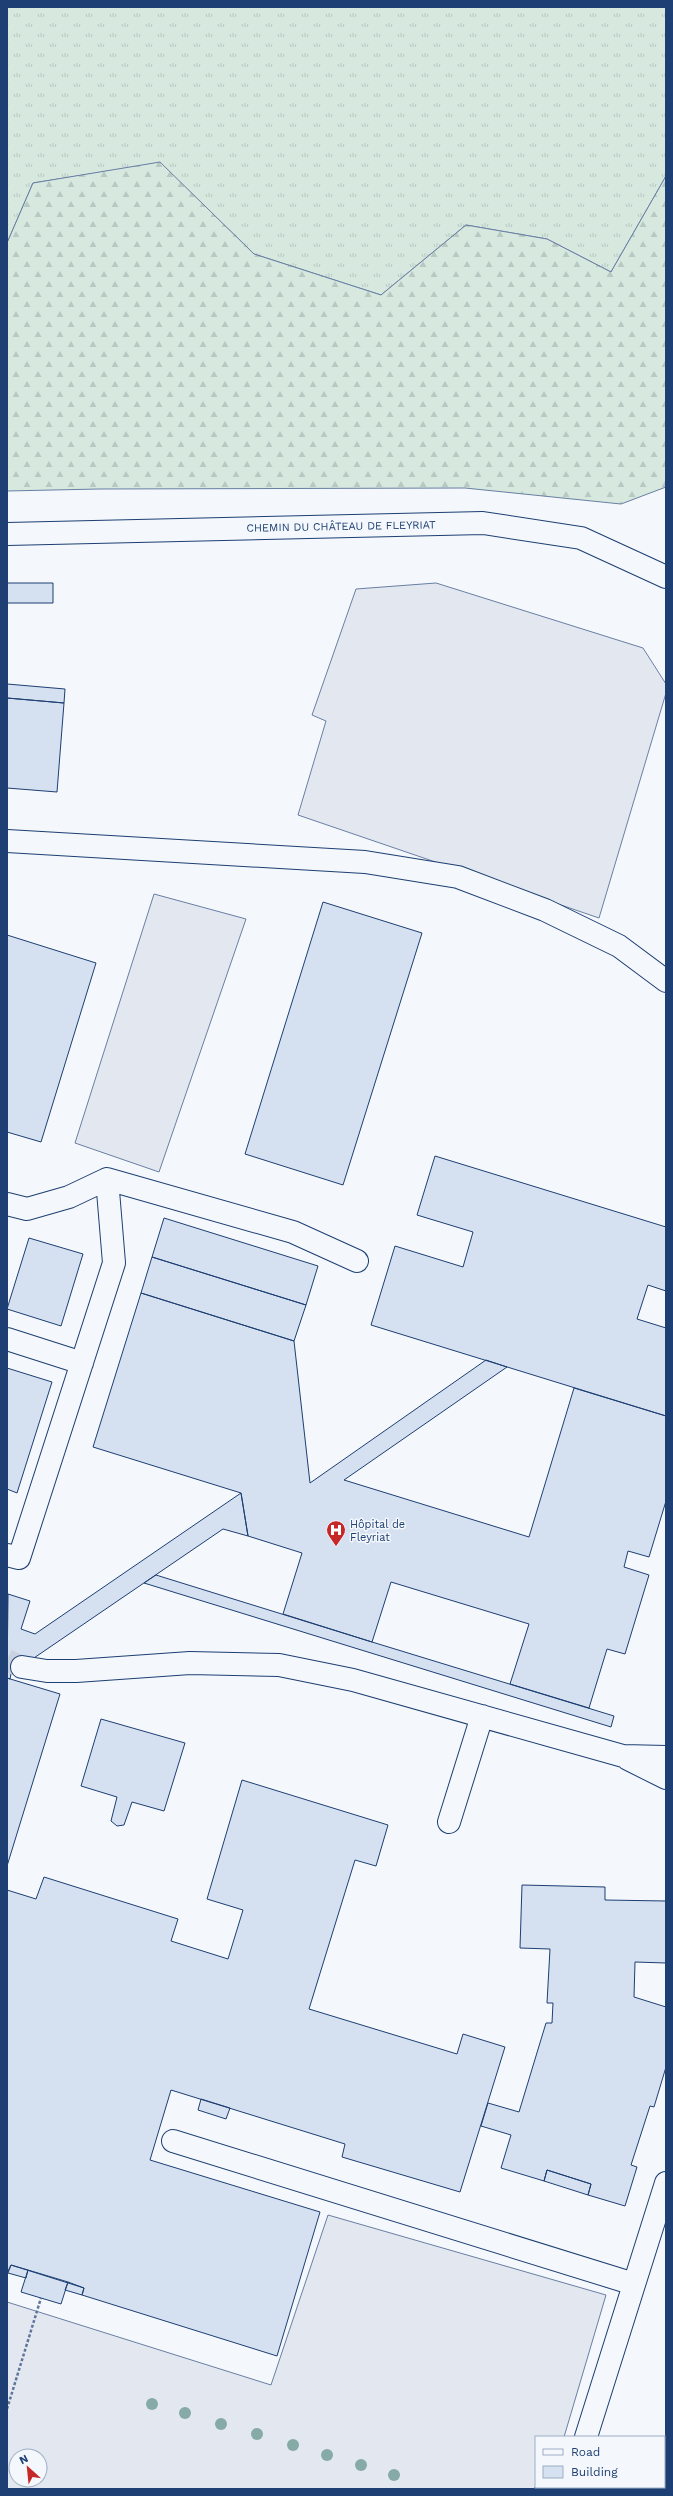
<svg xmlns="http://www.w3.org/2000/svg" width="673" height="2496" viewBox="0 0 673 2496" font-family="'Work Sans',sans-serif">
  <defs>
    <pattern id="grass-tufts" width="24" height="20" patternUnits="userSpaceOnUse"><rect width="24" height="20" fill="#d7e8df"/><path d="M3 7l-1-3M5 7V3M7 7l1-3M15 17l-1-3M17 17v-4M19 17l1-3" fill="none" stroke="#b8c8c3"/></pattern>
    <pattern id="forest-firs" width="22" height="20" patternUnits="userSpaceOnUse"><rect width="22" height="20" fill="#d7e8df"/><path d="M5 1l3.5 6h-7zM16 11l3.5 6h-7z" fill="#b8c8c3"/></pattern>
  </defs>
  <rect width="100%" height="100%" fill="#f4f7fb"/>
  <path fill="url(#grass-tufts)" stroke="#687fa3" d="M 7,7 L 666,7 L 666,176 L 611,272 L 547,239 L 466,225 L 381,295 L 254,254 L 160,163 L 33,183 L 7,243 Z"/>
  <path fill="url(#forest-firs)" stroke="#687fa3" d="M 160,162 L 254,254 L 381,295 L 466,225 L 547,239 L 611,272 L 666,176 L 666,487 L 621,504 L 465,488 L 99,489 L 7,491 L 7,243 L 33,183 Z"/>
  <path fill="#e3e8f0" stroke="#687fa3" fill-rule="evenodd" d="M 436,583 L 643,648 L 666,684 L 666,693 L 599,918 L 298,815 L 326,721 L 312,715 L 356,589 Z
    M 154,894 L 246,919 L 159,1172 L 75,1143 Z
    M 328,2215 L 606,2295 L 564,2437 L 536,2437 L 536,2486 L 533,2489 L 7,2489 L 7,2302 L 271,2385 ZM 16,2456 L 40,2456 L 40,2480 L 16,2480 Z"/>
  <path fill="#d5e0f0" stroke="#1d3f73" d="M 7,583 L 53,583 L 53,603 L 7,603 Z
    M 7,684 L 65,689 L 64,703 L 7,698 Z
    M 7,698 L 64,703 L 57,792 L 7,788 Z
    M 323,902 L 422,933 L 343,1185 L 245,1154 Z
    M 7,935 L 96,963 L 41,1142 L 7,1132 Z
    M 435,1156 L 666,1227 L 666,1291 L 648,1285 L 637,1319 L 666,1328 L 666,1416 L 371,1325 L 395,1246 L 463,1267 L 473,1232 L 417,1215 Z
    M 164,1218 L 318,1266 L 306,1305 L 152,1257 Z
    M 29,1238 L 83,1254 L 61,1326 L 7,1309 Z
    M 152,1257 L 306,1305 L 294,1341 L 141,1293 Z
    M 141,1293 L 294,1341 L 310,1483 L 486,1360 L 507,1367 L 344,1480 L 529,1537 L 574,1388 L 666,1416 L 666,1501 L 649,1557 L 628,1551 L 624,1567 L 649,1575 L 625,1654 L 607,1649 L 589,1708 L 510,1684 L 529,1624 L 391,1582 L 372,1642 L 283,1614 L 302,1553 L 248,1536 L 241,1493 L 93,1447 Z
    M 7,1368 L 52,1382 L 17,1493 L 7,1489 Z
    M 241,1493 L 248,1536 L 223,1529 L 31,1660 L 13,1654 L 11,1674 L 10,1679 L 7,1678 L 8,1594 L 30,1601 L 21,1629 L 35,1634 Z
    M 156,1575 L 372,1642 L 614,1716 L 611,1727 L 144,1583 Z
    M 7,1678 L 60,1694 L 7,1866 Z
    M 101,1719 L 185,1743 L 164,1811 L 132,1802 L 124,1825 L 117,1826 L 111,1821 L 117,1797 L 81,1786 Z
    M 242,1780 L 388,1825 L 376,1866 L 355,1860 L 309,2009 L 457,2054 L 463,2034 L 505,2047 L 460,2192 L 342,2157 L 345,2144 L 171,2090 L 150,2160 L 320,2212 L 277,2356 L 82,2295 L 84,2288 L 11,2265 L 7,2273 L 7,1890 L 36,1899 L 44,1877 L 178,1919 L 171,1941 L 228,1959 L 243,1910 L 207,1899 Z
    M 522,1885 L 605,1887 L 605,1900 L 666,1901 L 666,1963 L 635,1962 L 634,1997 L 666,2007 L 666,2067 L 654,2107 L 650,2106 L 631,2165 L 637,2167 L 625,2206 L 588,2195 L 591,2184 L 547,2170 L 544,2181 L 501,2168 L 511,2135 L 481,2126 L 488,2103 L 519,2112 L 546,2023 L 552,2023 L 553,2003 L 547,2003 L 550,1949 L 520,1948 Z
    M 201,2099 L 230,2108 L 226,2119 L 198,2110 Z
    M 547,2170 L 591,2184 L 588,2195 L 544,2181 Z
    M 11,2265 L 28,2270 L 26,2278 L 8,2273 Z
    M 28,2270 L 68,2282 L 61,2304 L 21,2292 Z
    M 68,2282 L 84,2288 L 82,2295 L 65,2290 Z"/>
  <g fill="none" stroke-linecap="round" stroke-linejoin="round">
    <path stroke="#c9d2e0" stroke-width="22" stroke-dasharray="22 11" stroke-linecap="butt" d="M 7,1660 L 22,1667"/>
    <defs>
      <path id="minor" d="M 7,534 L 483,523 L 581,538 L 666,577
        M 7,841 L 365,862 L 458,877 L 545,910 L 619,946 L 666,981
        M 7,1204 L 27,1209 L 69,1197 L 107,1179 L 293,1232 L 357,1261
        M 7,1339 L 82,1363
        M 7,1555 L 19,1558 L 114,1263 L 107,1179
        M 22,1667 L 47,1671 L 76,1671 L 190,1663 L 279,1665 L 353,1680 L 623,1756 L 666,1757
        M 628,1759 L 666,1778
        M 449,1822 L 482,1716
        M 173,2141 L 634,2284
        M 586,2437 L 666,2183
        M 569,2489 L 570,2487"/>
    </defs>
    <use href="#minor" stroke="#1d3f73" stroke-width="24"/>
    <path stroke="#5e769c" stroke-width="2.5" stroke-dasharray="3 2" stroke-linecap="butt" d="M 7,2409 L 41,2298"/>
    <use href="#minor" stroke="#f4f7fb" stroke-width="22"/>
  </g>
  <g fill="#86aba6">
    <circle cx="152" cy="2404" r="6"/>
    <circle cx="185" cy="2413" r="6"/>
    <circle cx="221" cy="2424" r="6"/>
    <circle cx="257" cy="2434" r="6"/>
    <circle cx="293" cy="2445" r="6"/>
    <circle cx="327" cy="2455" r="6"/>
    <circle cx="361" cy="2465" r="6"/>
    <circle cx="394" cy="2475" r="6"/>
  </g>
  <defs>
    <symbol id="hospital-pin" viewBox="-11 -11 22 30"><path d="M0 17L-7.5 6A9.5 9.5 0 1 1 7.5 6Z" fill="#c62828" stroke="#f4f7fb"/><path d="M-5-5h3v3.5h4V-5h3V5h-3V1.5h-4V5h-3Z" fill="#fff"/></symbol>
  </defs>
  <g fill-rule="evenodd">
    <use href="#hospital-pin" x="325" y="1519" width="22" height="30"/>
  </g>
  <g text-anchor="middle" stroke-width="3" stroke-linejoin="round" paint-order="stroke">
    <g font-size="11" fill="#1d3f73" stroke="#f4f7fb">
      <text transform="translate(341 526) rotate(-1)" y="4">CHEMIN DU CHÂTEAU DE FLEYRIAT</text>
    </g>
    <g font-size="11" fill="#1d3f73" stroke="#f4f7fb" text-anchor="start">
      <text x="350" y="1528">Hôpital de<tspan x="350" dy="13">Fleyriat</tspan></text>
    </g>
  </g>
  <rect width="673" height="2496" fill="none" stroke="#1d3f73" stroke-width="16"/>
  <rect x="535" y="2436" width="130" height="52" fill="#f4f7fb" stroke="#9eadc5"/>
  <rect x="543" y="2449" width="20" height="6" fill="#f4f7fb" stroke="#9eadc5"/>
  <text x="571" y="2456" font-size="12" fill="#1d3f73">Road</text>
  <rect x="543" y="2466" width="20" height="12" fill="#d5e0f0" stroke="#9eadc5"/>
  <text x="571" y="2476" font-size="12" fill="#1d3f73">Building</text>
  <g transform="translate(28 2468) rotate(333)"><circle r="19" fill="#f4f7fb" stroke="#9eadc5"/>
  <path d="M0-3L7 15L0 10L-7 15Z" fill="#c62828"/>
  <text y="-6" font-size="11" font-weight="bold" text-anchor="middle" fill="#1d3f73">N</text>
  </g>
</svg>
